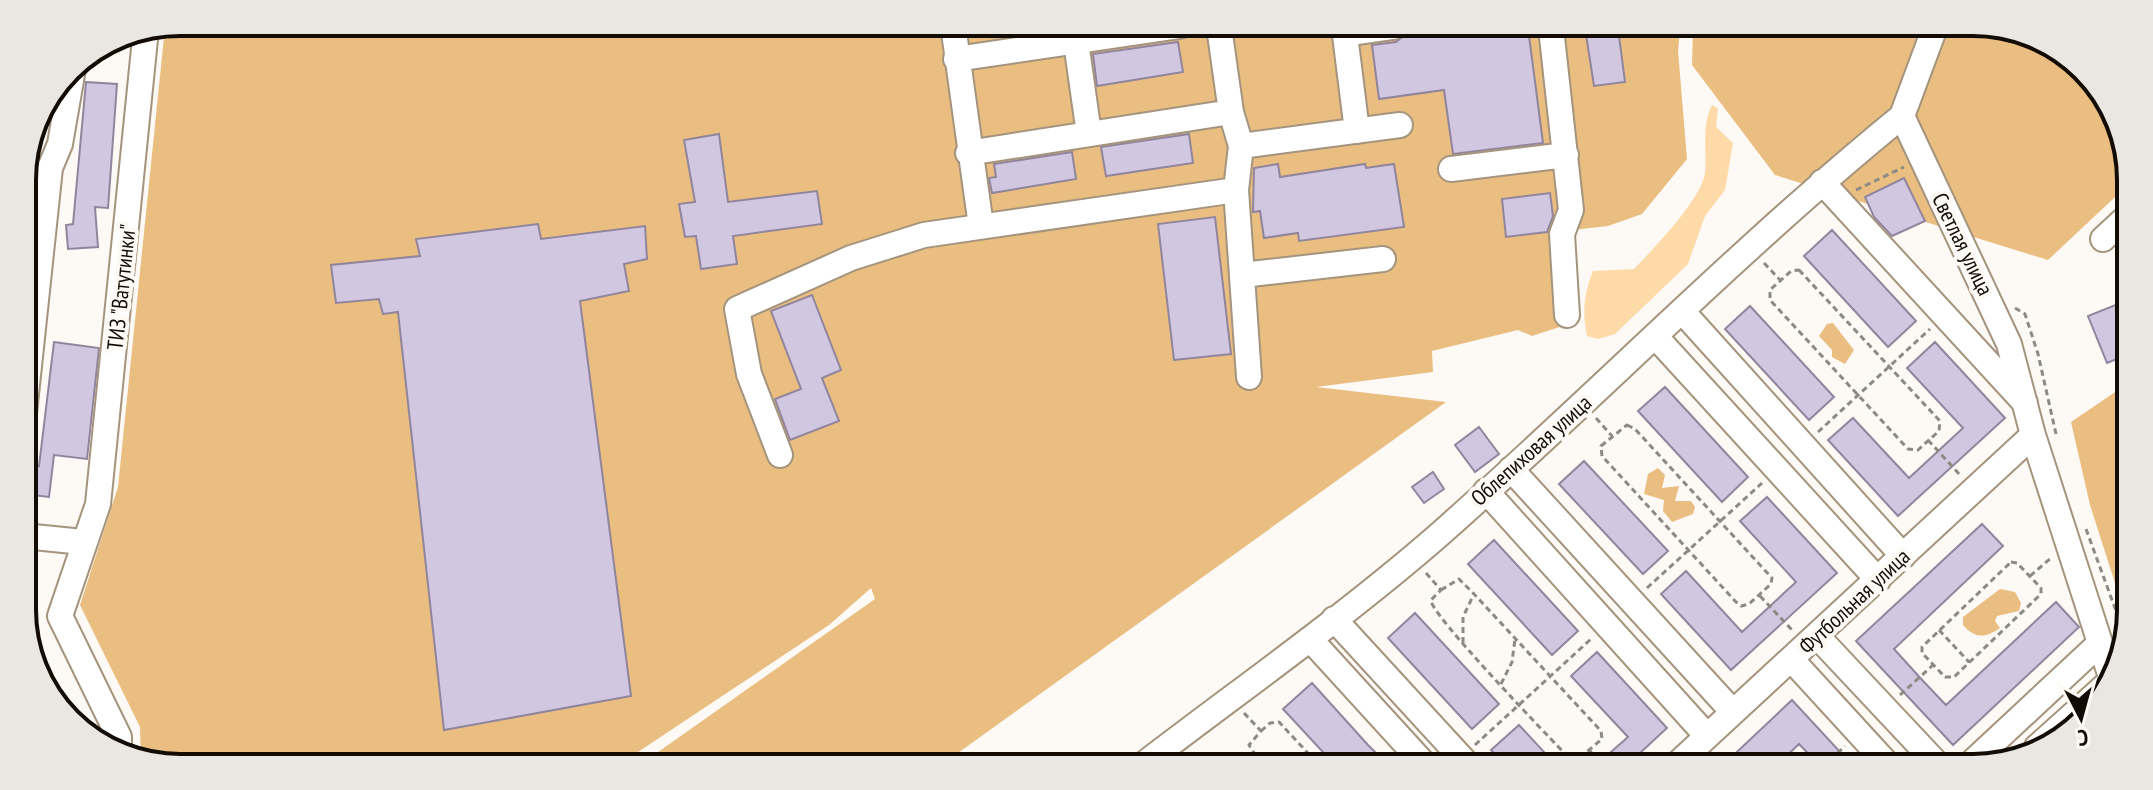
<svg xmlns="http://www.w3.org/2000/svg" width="2153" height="790" viewBox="0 0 2153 790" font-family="'PT Sans Narrow',sans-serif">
  <rect width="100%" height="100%" fill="#fdf9f4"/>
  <path fill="#eabe81" d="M 382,23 L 1680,29 L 1678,51 L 1687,159 L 1642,214 L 1608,226 L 1572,230 L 1575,322 L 1532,336 L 1518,330 L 1432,351 L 1433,372 L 1316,387 L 1446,402 L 944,763 L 644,762 L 875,599 L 871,588 L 829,625 L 623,762 L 141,760 L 140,727 L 80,605 L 118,487 L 164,37 Z
    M 1693,29 L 2024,30 L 2092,76 L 2130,159 L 2129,184 L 2048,260 L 1775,175 L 1692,65 Z
    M 1833,323 L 1854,350 L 1845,364 L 1832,357 L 1832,350 L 1819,336 L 1827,324 Z
    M 2127,384 L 2123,608 L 2090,505 L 2071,422 Z
    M 1658,468 L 1665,475 L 1662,488 L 1679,486 L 1675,501 L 1691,501 L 1695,507 L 1693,514 L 1672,522 L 1663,511 L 1664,500 L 1644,494 L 1648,474 Z
    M 2000,589 L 2015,592 L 2021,603 L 2019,611 L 1997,616 L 1995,621 L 2000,628 C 1986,638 1975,639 1963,625 L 1963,617 Z"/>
  <path fill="#fddaa8" d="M 1712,105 L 1718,108 L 1716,127 L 1733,143 L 1725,190 L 1705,216 L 1688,264 L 1615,334 L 1598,339 L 1587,336 C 1582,313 1584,293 1593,271 L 1634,269 C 1653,249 1701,200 1705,173 C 1707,149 1701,127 1712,105 Z"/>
  <path fill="#d2c7e0" stroke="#91859d" stroke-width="2" d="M 1445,28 L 1528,28 L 1543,143 L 1453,154 L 1444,90 L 1379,99 L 1372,45 L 1396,42 L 1407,33 Z
    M 1585,28 L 1618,28 L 1625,82 L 1594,86 Z
    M 1178,42 L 1183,72 L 1097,86 L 1093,54 Z
    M 86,82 L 117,84 L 108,208 L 95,207 L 98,247 L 68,249 L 66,225 L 73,224 Z
    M 719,134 L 728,202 L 817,191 L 822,224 L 733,236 L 737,264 L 701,269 L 696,236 L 685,237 L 679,204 L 695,202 L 684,140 Z
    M 1189,134 L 1193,163 L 1106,176 L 1101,147 Z
    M 1072,152 L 1076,179 L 992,193 L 989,178 L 996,177 L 994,164 Z
    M 1278,164 L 1280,177 L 1365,164 L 1366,168 L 1394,164 L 1404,227 L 1299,241 L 1298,233 L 1264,238 L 1260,211 L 1253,212 L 1254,168 Z
    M 1904,178 L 1925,221 L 1892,236 L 1874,217 L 1865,197 Z
    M 1550,193 L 1553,216 L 1547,232 L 1506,237 L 1502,199 Z
    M 1215,217 L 1231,354 L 1174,360 L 1158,224 Z
    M 538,224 L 541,239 L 645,226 L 647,259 L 624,264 L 629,291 L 580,301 L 631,696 L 444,730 L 398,312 L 383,314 L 379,299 L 336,303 L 331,265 L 420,256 L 416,239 Z
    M 1832,230 L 1916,321 L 1888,347 L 1804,256 Z
    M 812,295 L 841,370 L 822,378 L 839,421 L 790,440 L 775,399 L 801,389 L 771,311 Z
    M 2118,304 L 2127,328 L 2127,355 L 2107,363 L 2088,316 Z
    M 1750,306 L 1834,397 L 1809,420 L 1725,329 Z
    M 54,342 L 99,348 L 87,459 L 54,455 L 49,497 L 24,494 L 24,464 L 39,466 Z
    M 1935,342 L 2005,418 L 1898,516 L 1828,440 L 1853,418 L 1909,478 L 1963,428 L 1907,368 Z
    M 1665,387 L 1748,477 L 1722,502 L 1638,411 Z
    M 1479,427 L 1499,454 L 1475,472 L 1455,445 Z
    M 1584,461 L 1668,551 L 1643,574 L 1559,484 Z
    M 1433,472 L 1444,489 L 1424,503 L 1412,487 Z
    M 1767,497 L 1837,573 L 1731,670 L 1661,594 L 1686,571 L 1742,632 L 1796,582 L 1740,521 Z
    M 1982,524 L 2003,546 L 1894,649 L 1924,682 L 1946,705 L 2056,602 L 2079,627 L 1953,745 L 1856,641 Z
    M 1494,540 L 1578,631 L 1552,655 L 1468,564 Z
    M 1415,613 L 1499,704 L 1472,729 L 1388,638 Z
    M 1597,652 L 1667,728 L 1626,766 L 1610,766 L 1603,759 L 1628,737 L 1571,676 Z
    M 1312,683 L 1368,745 L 1388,765 L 1335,765 L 1283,709 Z
    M 1792,700 L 1854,767 L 1821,767 L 1799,744 L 1775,767 L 1721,767 Z
    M 1519,725 L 1557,766 L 1506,766 L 1491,750 Z"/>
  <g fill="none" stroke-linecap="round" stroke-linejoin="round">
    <defs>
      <path id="minor" d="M 953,25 L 981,226
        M 1219,27 L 1231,112 L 1241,146 L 1236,190 L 1249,377
        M 1344,27 L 1357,131
        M 1074,28 L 1089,134
        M 1551,28 L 1571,210 L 1562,234 L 1567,315
        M 1345,34 L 1393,27
        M 956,59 L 1180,26
        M 1902,116 L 2009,344 L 2033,435 L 2111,677
        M 1902,116 L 1934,30
        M 1241,146 L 1400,125
        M 968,153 L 1231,112
        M 1451,169 L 1566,155
        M 1822,182 L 2025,403
        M 22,188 L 50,168
        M 2103,239 L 2129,215
        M 1242,275 L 1383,259
        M 1682,311 L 1903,556
        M 1655,336 L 1878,580
        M 24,413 L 50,168 L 60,144 L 74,63
        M 780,455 L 749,374 L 737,309 L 851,258 L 924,235 L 1236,190
        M 1511,469 L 1733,712
        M 1486,491 L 1707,736
        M 24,536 L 83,542
        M 1334,619 L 1468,765
        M 1817,636 L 1940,767
        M 1310,639 L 1425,765
        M 1791,659 L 1890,767
        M 2037,747 L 2105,686
        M 119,753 L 119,737 L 60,616 L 98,504 L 146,29
        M 1144,764 C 1243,688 1346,616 1440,534 C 1596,396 1741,247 1902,116
        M 1675,766 L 2033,435
        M 1966,768 L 2098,645"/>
    </defs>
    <use href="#minor" stroke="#a4947d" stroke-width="28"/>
    <path stroke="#8d8983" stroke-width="3" stroke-dasharray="6 4" stroke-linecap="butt" d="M 1856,190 L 1904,167
      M 1764,263 L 1781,281
      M 1799,270 L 1940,421 L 1939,431 L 1918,450 L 1908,449 L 1770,300 L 1770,290 L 1791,271 Z
      M 2015,308 L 2025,314 L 2038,354 L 2056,434
      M 1596,418 L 1612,436
      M 1627,425 L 1635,429 L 1772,578 L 1771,584 L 1749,604 L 1741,606 L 1736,602 L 1602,456 L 1601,446 Z
      M 1818,432 L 1930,329
      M 1928,440 L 1961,476
      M 2086,529 L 2123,630
      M 2011,562 L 2017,563 L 2041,588 L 2041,594 L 1954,677 L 1945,677 L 1922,653 L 1922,647 Z
      M 1426,573 L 1441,590 L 1431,600 C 1429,613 1551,739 1570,759 L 1576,761 L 1589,750 L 1604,766
      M 2030,576 L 2051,558
      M 1647,588 L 1762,483
      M 1441,590 L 1459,579 L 1474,594 L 1601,731 L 1602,739 L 1589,750
      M 1760,596 L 1793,631
      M 1939,630 L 1969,662
      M 1463,643 L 1463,617 L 1474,594
      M 1501,684 L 1512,662 L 1515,639
      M 1900,695 L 1933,665
      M 1244,713 L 1261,731 L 1249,745 L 1262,765
      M 1261,731 L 1270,723 L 1279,722 L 1319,765
      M 1475,745 L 1591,639
      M 1790,767 L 1800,761 L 1807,767
      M 1823,767 L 1845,746"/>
    <use href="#minor" stroke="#fff" stroke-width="24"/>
  </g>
  <g text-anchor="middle" stroke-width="8" stroke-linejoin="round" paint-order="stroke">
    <g font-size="22" fill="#120c05" stroke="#fdf9f4">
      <text transform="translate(1963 244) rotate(64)" y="8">Светлая улица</text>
      <text transform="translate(121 287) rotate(-84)" y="8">ТИЗ "Ватутинки"</text>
      <text transform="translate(1531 450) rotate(-42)" y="8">Облепиховая улица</text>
      <text transform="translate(1854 601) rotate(-43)" y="8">Футбольная улица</text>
    </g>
  </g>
  <path d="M0 0H2153V790H0ZM180 36H1973A144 144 0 0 1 2117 180V610A144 144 0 0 1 1973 754H180A144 144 0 0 1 36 610V180A144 144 0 0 1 180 36Z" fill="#eae6e1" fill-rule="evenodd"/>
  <path fill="none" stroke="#120c05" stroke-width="4" d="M180 36H1973A144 144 0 0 1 2117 180V610A144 144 0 0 1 1973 754H180A144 144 0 0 1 36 610V180A144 144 0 0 1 180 36Z"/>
  <g transform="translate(2081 718) rotate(174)" stroke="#fdf9f4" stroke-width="6" paint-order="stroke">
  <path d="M0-6L14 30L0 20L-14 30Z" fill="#120c05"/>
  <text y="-12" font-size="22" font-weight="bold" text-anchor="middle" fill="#120c05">С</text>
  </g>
</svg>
